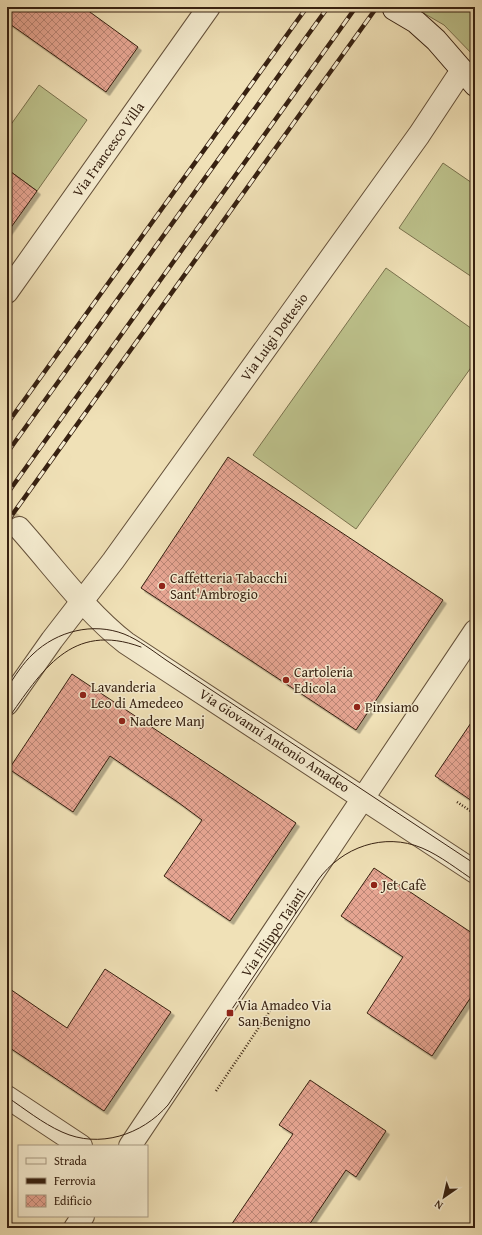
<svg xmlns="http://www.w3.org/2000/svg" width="482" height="1235" viewBox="0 0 482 1235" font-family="'Gentium Book Plus',serif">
  <defs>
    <pattern id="building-cross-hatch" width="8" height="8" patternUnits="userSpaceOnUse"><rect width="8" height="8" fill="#e6a592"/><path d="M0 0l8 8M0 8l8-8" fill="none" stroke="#bb8676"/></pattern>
    <filter id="shadow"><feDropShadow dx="3.5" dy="3.5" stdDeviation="0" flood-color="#0004"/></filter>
  </defs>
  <rect width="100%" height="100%" fill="#f0e1b7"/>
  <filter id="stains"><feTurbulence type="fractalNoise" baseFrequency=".005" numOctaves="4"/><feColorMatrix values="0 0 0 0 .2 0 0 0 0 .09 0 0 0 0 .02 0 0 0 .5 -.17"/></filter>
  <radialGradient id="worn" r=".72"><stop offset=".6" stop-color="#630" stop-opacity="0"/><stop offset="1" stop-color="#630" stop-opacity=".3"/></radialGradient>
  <path fill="#bdc28c" stroke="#7a724e" d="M 413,7 L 461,7 L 475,13 L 475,57 L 444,25 Z
    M 39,85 L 87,120 L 37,191 L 7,169 L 7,130 Z
    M 443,163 L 475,185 L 475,279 L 399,228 Z
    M 386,268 L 475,331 L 475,362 L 356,529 L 253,455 Z"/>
  <path fill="url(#building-cross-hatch)" stroke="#372111" filter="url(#shadow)" d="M 7,7 L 83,7 L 138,47 L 106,92 L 7,22 Z
    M 7,169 L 37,191 L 7,233 Z
    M 228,457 L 443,600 L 356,730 L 141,588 Z
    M 72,674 L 296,823 L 230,921 L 164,876 L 202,820 L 179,803 L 110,756 L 73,812 L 9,769 Z
    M 475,717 L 475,803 L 435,776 Z
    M 374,868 L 475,935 L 475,991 L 432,1056 L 367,1013 L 403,957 L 341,916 Z
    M 105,969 L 171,1012 L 104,1111 L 7,1046 L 7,987 L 67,1028 Z
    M 310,1080 L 386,1131 L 356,1177 L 346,1170 L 307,1228 L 229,1228 L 293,1134 L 279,1125 Z"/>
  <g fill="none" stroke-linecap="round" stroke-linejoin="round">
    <path stroke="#cbbb96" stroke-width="22" stroke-dasharray="22 11" stroke-linecap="butt" d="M 7,520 L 19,528"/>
    <defs>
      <g id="street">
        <path id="s1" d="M 7,292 L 209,7"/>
        <path id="s2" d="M 19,528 C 53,566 86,612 126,643 L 475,872"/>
        <path id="s3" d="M 7,704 L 52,640 L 113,561 L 419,135 L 462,70"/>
        <path d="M 7,1097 L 81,1146"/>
        <path id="s4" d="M 130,1146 L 475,631"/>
        <path d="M 75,1228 L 83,1216"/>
      </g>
      <path id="secondary" d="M 394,9 L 416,22 L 436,40 L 475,85"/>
    </defs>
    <use href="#street" stroke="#65513a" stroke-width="24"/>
    <use href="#secondary" stroke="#372111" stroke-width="24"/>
    <path stroke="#372111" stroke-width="2.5" stroke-dasharray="1 2" stroke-linecap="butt" d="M 457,802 L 475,814
      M 216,1091 L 270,1011"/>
    <use href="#street" stroke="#f5ecd0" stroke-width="22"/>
    <use href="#secondary" stroke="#f5ecd0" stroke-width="22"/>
    <path stroke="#372111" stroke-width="1" d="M 7,688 C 15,676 23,663 33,654 C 57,631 93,622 124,634 C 139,640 153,651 166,660 L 475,864
      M 7,720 C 42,671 71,621 141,647
      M 7,1097 C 25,1109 42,1123 62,1132 C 99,1149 142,1135 168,1105 L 318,880 C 342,847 384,832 422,848 C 441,856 458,870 475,881"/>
    <defs>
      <path id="rail" d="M 7,424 L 307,7
        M 7,453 L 328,7
        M 7,494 L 356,7
        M 7,522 L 377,7"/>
    </defs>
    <use href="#rail" stroke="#372111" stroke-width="4.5"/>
    <use href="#rail" stroke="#f5ecd0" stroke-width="3" stroke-dasharray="9" stroke-linecap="butt"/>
  </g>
  <g fill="#8f2418" stroke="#f5ecd0" stroke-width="1.5">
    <circle cx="162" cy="586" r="4"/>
    <circle cx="286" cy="680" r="4"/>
    <circle cx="83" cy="695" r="4"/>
    <circle cx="357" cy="707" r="4"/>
    <circle cx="122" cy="721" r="4"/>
    <circle cx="374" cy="885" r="4"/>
    <rect x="226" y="1009" width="8" height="8" rx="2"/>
  </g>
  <g text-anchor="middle" stroke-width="3" stroke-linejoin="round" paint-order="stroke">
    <g font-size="14" fill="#372111" stroke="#f5ecd0">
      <text dy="5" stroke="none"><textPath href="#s1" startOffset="175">Via Francesco Villa</textPath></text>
      <text dy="5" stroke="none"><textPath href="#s3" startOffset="454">Via Luigi Dottesio</textPath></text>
      <text dy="5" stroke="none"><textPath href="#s2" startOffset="335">Via Giovanni Antonio Amadeo</textPath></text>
      <text dy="5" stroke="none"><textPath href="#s4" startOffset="257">Via Filippo Tajani</textPath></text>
    </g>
    <g font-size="14" fill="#372111" stroke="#f5ecd0" text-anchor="start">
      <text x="170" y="583">Caffetteria Tabacchi<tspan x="170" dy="16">Sant'Ambrogio</tspan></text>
      <text x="294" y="677">Cartoleria<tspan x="294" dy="16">Edicola</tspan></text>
      <text x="91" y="692">Lavanderia<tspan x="91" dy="16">Leo di Amedeeo</tspan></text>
      <text x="365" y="712">Pinsiamo</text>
      <text x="130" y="726">Nadere Manj</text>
      <text x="382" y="890">Jet Cafè</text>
      <text x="238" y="1010">Via Amadeo Via<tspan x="238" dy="16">San Benigno</tspan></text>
    </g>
  </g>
  <rect width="482" height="1235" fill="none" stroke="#f0e1b7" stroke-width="24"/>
  <rect x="8" y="8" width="466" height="1219" fill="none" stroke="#372111" stroke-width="2"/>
  <rect x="12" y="12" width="458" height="1211" fill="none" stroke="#372111"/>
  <rect x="18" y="1145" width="130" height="72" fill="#f5ecd0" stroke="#a99b84"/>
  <rect x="26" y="1158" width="20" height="6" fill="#f5ecd0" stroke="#a99b84"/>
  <text x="54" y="1165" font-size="12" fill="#372111">Strada</text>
  <rect x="26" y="1178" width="20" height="6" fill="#372111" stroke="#a99b84"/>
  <text x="54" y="1185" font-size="12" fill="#372111">Ferrovia</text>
  <rect x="26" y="1195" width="20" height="12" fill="url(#building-cross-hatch)" stroke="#a99b84"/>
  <text x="54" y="1205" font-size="12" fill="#372111">Edificio</text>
  <g transform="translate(444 1197) rotate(214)" stroke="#f5ecd0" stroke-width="3" paint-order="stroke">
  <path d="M0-3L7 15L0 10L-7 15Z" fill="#372111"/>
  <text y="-6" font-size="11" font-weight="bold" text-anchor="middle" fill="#372111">N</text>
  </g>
  <rect width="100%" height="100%" filter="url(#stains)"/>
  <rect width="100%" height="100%" fill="url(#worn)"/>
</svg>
